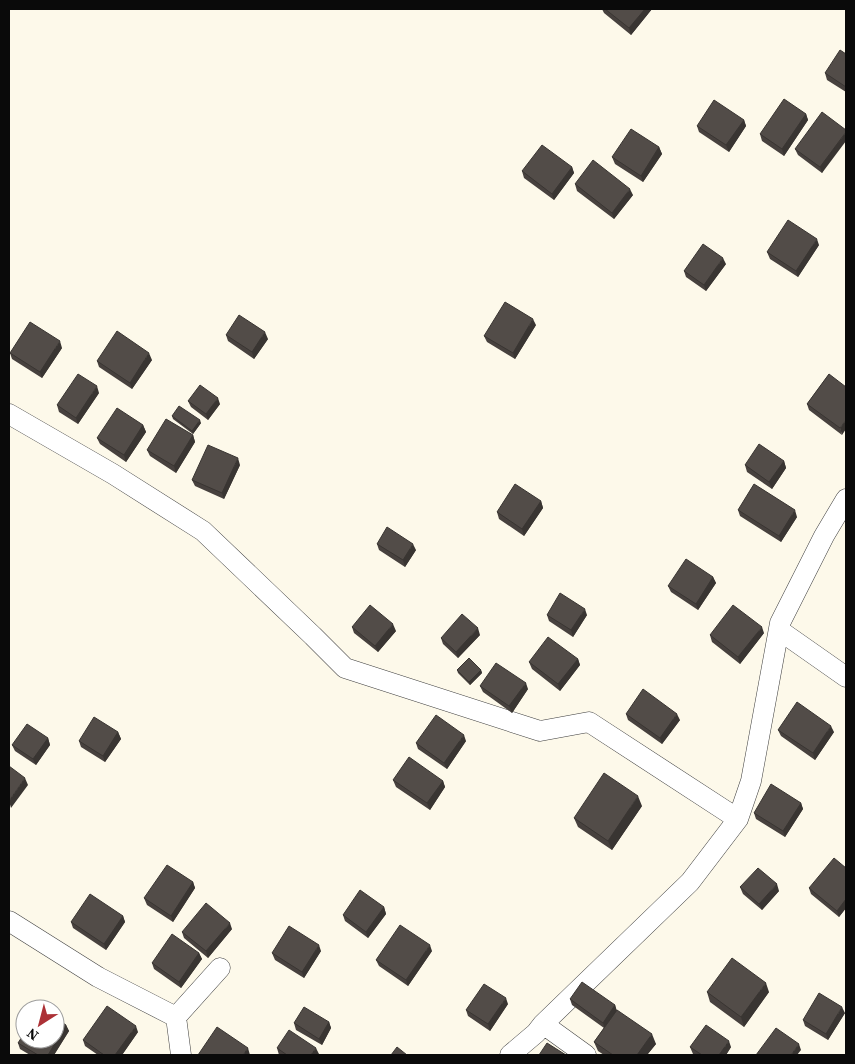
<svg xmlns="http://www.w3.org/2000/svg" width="855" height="1064" viewBox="0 0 855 1064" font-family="'Source Serif 4',serif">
  <rect width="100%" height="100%" fill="#fdf9ea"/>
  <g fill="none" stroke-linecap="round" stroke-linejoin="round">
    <defs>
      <path id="street" d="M 9,414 L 113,474 L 203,531 L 313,636 L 345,668 L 540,731 L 589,722 L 738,819 L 751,781 L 780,623 L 824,536 L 846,499
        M 779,630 L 846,677
        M 9,921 L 98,977 L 176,1017 L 181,1055
        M 176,1017 L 220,968
        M 543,1024 L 690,882 L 738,819
        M 510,1055 L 536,1033 L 543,1024 L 586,1055"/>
    </defs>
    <use href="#street" stroke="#3d3d3d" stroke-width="21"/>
    <use href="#street" stroke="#fff" stroke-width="20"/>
  </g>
  <path fill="#47413e" d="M 602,9 L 652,9 L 631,35 L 604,13 Z
    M 846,54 L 846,92 L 827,80 L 825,73 Z
    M 806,114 L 808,120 L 784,156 L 762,141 L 760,134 Z
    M 744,120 L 746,126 L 729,152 L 699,132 L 697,126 Z
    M 846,130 L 822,173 L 798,155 L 795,149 Z
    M 659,147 L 662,154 L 643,182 L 615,164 L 612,157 Z
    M 572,167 L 574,173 L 554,200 L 524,178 L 522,171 Z
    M 575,184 L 633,195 L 614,219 L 577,191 Z
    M 819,245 L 798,277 L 770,259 L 767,252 Z
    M 726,264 L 706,291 L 686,277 L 684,271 Z
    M 536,325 L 515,359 L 487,342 L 484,336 Z
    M 226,335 L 268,339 L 254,359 L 228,341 Z
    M 62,348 L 42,378 L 12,359 L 10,353 Z
    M 152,360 L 132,389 L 99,367 L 97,361 Z
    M 829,374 L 842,435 L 809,410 L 807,404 Z
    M 99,393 L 78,424 L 59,412 L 57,405 Z
    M 188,401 L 220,404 L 208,420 L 191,407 Z
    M 172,416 L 201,423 L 193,434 L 173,419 Z
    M 143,425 L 146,432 L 126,462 L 100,444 L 97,438 Z
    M 193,435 L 195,442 L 176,473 L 150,456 L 147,450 Z
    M 784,461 L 786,468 L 772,489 L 747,472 L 745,465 Z
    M 240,465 L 224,499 L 195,486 L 192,480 Z
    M 541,501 L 543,508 L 524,536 L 499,519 L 497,512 Z
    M 738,510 L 797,517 L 781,542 L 740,516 Z
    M 377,544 L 416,550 L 405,567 L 379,550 Z
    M 713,577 L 716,583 L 698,610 L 671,592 L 668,586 Z
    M 547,615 L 587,615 L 573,637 L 549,621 Z
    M 352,627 L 396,631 L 378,652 L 354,633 Z
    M 764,633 L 740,664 L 712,642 L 710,635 Z
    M 480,635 L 458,658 L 443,644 L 441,638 Z
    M 578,659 L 580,665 L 560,691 L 532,669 L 529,662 Z
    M 457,670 L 481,670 L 482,673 L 470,685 L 458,673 Z
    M 480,686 L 528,689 L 512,713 L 483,692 Z
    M 626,714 L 680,720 L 662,744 L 628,720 Z
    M 778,730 L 834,732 L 815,760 L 781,736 Z
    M 118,732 L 121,739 L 105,762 L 81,747 L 79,741 Z
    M 48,738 L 50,745 L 36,765 L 15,751 L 12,745 Z
    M 466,741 L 447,769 L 418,749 L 416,743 Z
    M 393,780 L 443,781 L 445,787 L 430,810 L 396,787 Z
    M 801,803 L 803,809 L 785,837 L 756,819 L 754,813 Z
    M 642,806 L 612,850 L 578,827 L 574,818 Z
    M 846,868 L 846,908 L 839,917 L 811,894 L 809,888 Z
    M 193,882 L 195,888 L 173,922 L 147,905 L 144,898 Z
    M 740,887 L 779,891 L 762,910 L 743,894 Z
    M 384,907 L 386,914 L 368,938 L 345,921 L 343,915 Z
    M 123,916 L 125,922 L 106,950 L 73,928 L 71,922 Z
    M 232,929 L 208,958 L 184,938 L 182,932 Z
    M 321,951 L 304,978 L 275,960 L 272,953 Z
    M 432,951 L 408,986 L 379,966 L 376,960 Z
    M 199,953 L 202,959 L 181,988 L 154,969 L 152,963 Z
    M 707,992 L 769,992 L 744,1027 L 710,1002 Z
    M 570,999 L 615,1005 L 617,1011 L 656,1044 L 647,1055 L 604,1055 L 598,1051 L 594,1042 L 604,1028 L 572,1005 Z
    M 508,1004 L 490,1031 L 468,1016 L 466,1010 Z
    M 845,1013 L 828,1040 L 805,1026 L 803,1020 Z
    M 329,1022 L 331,1028 L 322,1045 L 296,1030 L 294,1023 Z
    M 66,1025 L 69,1031 L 54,1055 L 30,1055 L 20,1049 L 18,1043 Z
    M 138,1032 L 122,1055 L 98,1055 L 85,1046 L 83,1040 Z
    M 690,1047 L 731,1047 L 726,1055 L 695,1055 L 693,1054 Z
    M 277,1048 L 319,1054 L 318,1055 L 279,1055 Z"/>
  <path fill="#393532" d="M 645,9 L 652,9 L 631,35 L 629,28 Z
    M 806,114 L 808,120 L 784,156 L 782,149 Z
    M 744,120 L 746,126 L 729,152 L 726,145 Z
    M 846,132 L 846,141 L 822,173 L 820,167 Z
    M 659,147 L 662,154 L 643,182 L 641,176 Z
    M 572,167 L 574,173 L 554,200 L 552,194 Z
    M 630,189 L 633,195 L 614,219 L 612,213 Z
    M 817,239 L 819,245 L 798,277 L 796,271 Z
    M 723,258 L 726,264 L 706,291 L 704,285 Z
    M 533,319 L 536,325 L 515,359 L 513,353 Z
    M 265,332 L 268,339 L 254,359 L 252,352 Z
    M 60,341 L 62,348 L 42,378 L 40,372 Z
    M 149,353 L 152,360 L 132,389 L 130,383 Z
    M 97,386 L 99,393 L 78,424 L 76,418 Z
    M 218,398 L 220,404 L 208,420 L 206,414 Z
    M 200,420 L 201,423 L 193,434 L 192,431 Z
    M 846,420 L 846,429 L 842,435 L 840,428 Z
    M 143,425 L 146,432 L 126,462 L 124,455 Z
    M 193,435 L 195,442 L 176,473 L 174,466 Z
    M 238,458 L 240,465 L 224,499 L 222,493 Z
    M 784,461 L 786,468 L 772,489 L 769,482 Z
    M 541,501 L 543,508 L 524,536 L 522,529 Z
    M 795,510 L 797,517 L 781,542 L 779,536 Z
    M 413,544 L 416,550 L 405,567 L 403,560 Z
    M 713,577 L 716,583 L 698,610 L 696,604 Z
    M 585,609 L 587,615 L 573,637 L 571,630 Z
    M 393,624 L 396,631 L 378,652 L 375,646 Z
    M 762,627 L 764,633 L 740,664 L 738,657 Z
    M 478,628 L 480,635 L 458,658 L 456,652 Z
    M 578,659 L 580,665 L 560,691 L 558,684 Z
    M 481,670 L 482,673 L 470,685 L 469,682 Z
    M 526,683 L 528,689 L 512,713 L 509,706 Z
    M 677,714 L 680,720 L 662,744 L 660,738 Z
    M 831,726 L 834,732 L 815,760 L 813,753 Z
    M 118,732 L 121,739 L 105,762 L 103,756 Z
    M 464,735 L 466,741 L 447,769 L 444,763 Z
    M 48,738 L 50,745 L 36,765 L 33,759 Z
    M 25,778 L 28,785 L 11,808 L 9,801 Z
    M 443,781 L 445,787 L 430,810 L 427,803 Z
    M 638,796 L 642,806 L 612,850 L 608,841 Z
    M 801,803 L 803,809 L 785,837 L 783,831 Z
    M 193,882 L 195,888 L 173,922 L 171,916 Z
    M 777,884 L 779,891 L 762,910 L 759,904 Z
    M 846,899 L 846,908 L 839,917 L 837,911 Z
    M 384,907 L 386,914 L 368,938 L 366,932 Z
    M 123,916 L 125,922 L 106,950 L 104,944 Z
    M 230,923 L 232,929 L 208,958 L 206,951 Z
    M 319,945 L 321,951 L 304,978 L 302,972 Z
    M 430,945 L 432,951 L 408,986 L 406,980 Z
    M 199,953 L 202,959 L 181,988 L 179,982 Z
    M 766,983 L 769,992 L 744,1027 L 741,1017 Z
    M 506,998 L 508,1004 L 490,1031 L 488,1024 Z
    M 615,1005 L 617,1012 L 605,1029 L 603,1023 Z
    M 842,1007 L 845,1013 L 828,1040 L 826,1034 Z
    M 329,1022 L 331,1028 L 322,1045 L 319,1039 Z
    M 66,1025 L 69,1031 L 54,1055 L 48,1055 Z
    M 136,1026 L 138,1032 L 122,1055 L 115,1055 Z
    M 652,1034 L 656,1044 L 647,1055 L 637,1055 Z
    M 729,1041 L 731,1047 L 726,1055 L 719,1055 Z
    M 799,1044 L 801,1050 L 797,1055 L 791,1055 Z
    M 248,1048 L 250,1055 L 243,1055 Z
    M 316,1048 L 319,1054 L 318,1055 L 311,1055 Z"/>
  <path fill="#524c48" stroke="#393532" d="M 605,9 L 645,9 L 629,28 Z
    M 840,50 L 846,54 L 846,87 L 825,73 Z
    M 784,99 L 806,114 L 782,149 L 760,134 Z
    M 714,100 L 744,120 L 726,145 L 697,126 Z
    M 822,112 L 846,130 L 846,132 L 820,167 L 795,149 Z
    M 631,129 L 659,147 L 641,176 L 612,157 Z
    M 542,145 L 572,167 L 552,194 L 522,171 Z
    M 593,160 L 630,189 L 612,213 L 575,184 Z
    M 788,220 L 817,239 L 796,271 L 767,252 Z
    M 703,244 L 723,258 L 704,285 L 684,271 Z
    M 505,302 L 533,319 L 513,353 L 484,336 Z
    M 239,315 L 265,332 L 252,352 L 226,335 Z
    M 30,322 L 60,341 L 40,372 L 10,353 Z
    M 117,331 L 149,353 L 130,383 L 97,361 Z
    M 78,374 L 97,386 L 76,418 L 57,405 Z
    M 829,374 L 846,387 L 846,420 L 840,428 L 807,404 Z
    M 200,385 L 218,398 L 206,414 L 188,401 Z
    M 179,406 L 200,420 L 192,431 L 172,416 Z
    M 117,408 L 143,425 L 124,455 L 97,438 Z
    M 166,419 L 193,435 L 174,466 L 147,450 Z
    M 759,444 L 784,461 L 769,482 L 745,465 Z
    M 208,445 L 238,458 L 222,493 L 192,480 Z
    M 515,484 L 541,501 L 522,529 L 497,512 Z
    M 754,484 L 795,510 L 779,536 L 738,510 Z
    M 387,527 L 413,544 L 403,560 L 377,544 Z
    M 686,559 L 713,577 L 696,604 L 668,586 Z
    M 560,593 L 585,609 L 571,630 L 547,615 Z
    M 370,605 L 393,624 L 375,646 L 352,627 Z
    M 733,605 L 762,627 L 738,657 L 710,635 Z
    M 462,614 L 478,628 L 456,652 L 441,638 Z
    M 548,637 L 578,659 L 558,684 L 529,662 Z
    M 469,658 L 481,670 L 469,682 L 457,670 Z
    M 496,663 L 526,683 L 509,706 L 480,686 Z
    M 643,689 L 677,714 L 660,738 L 626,714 Z
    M 797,702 L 831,726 L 813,753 L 778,730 Z
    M 436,715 L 464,735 L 444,763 L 416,743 Z
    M 94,717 L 118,732 L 103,756 L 79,741 Z
    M 27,724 L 48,738 L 33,759 L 12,745 Z
    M 409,757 L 443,781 L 427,803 L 393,780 Z
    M 9,766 L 25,778 L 9,801 Z
    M 604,773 L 638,796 L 608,841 L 574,818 Z
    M 771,784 L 801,803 L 783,831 L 754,813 Z
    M 834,858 L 846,868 L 846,899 L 837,911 L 809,888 Z
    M 167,865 L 193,882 L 171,916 L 144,898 Z
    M 758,868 L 777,884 L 759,904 L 740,887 Z
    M 360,890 L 384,907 L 366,932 L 343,915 Z
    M 90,894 L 123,916 L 104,944 L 71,922 Z
    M 206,903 L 230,923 L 206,951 L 182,932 Z
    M 400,925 L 430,945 L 406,980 L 376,960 Z
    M 289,926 L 319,945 L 302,972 L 272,953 Z
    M 172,934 L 199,953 L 179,982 L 152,963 Z
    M 732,958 L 766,983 L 741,1017 L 707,992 Z
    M 582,982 L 615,1005 L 603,1023 L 570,999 Z
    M 484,984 L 506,998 L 488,1024 L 466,1010 Z
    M 819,993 L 842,1007 L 826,1034 L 803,1020 Z
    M 107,1006 L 136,1026 L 115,1055 L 104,1055 L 83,1040 Z
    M 304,1007 L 329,1022 L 319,1039 L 294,1023 Z
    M 617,1010 L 652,1034 L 637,1055 L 613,1055 L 594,1042 Z
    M 55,1018 L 66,1025 L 48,1055 L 38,1055 L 18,1043 L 25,1032 L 25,1039 L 55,1039 Z
    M 706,1025 L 729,1041 L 719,1055 L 702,1055 L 690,1047 Z
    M 217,1027 L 248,1048 L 243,1055 L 198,1055 Z
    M 776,1028 L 799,1044 L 791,1055 L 756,1055 Z
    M 289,1030 L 316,1048 L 311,1055 L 287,1055 L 277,1048 Z
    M 547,1043 L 566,1055 L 539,1055 Z
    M 397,1047 L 407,1055 L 391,1055 Z"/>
  <rect width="855" height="1064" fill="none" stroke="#0a0a0a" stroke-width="20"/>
  <g transform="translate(40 1024) rotate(216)"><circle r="24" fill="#ffffff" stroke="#9d9d9d"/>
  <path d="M0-4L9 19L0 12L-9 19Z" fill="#ac3136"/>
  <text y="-8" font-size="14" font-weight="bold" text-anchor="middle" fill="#0a0a0a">N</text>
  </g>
</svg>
